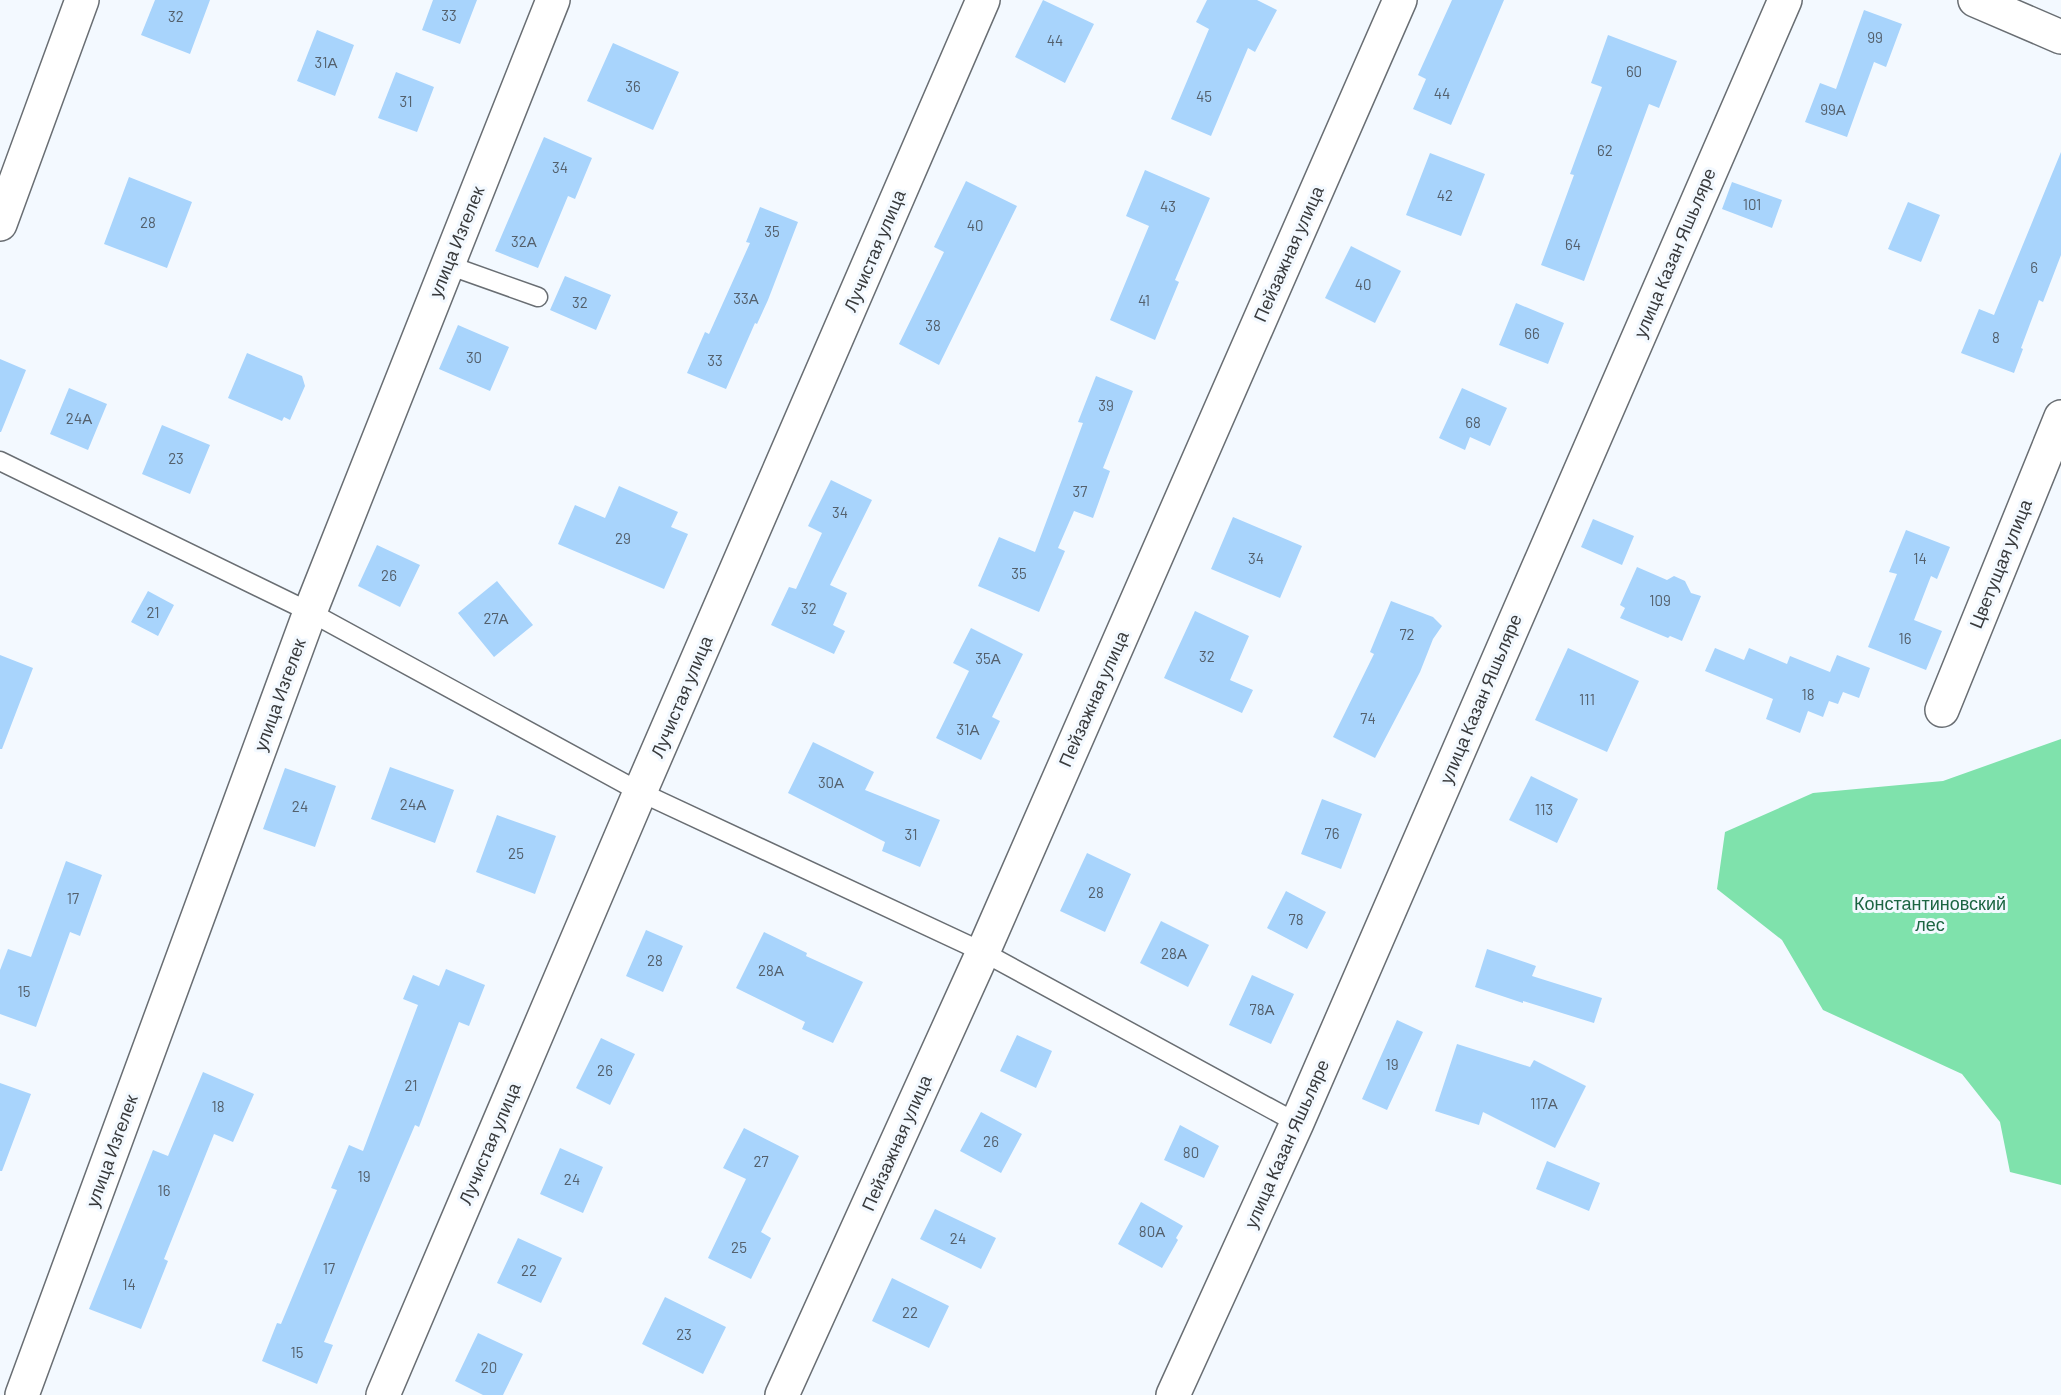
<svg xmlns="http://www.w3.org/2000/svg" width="2061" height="1395" viewBox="0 0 2061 1395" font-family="Barlow,sans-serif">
  <rect width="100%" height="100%" fill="#f3f9ff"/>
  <path fill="#7fe2ac" d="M 2061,739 L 2061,1185 L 2010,1172 L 2000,1122 L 1962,1074 L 1823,1010 L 1782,940 L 1717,889 L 1725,832 L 1813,793 L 1943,781 Z"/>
  <path fill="#a8d4fc" d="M 155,0 L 210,0 L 190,54 L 141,35 Z
    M 433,0 L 477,0 L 460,44 L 422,30 Z
    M 1043,0 L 1094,24 L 1065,83 L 1015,57 Z
    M 1207,0 L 1257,0 L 1277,10 L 1255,52 L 1248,48 L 1211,136 L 1171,119 L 1209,29 L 1196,22 Z
    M 1452,0 L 1504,0 L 1451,125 L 1413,109 L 1426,79 L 1418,75 Z
    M 1864,10 L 1902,24 L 1886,67 L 1874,62 L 1847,137 L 1805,122 L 1820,83 L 1836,89 Z
    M 317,30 L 354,45 L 335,96 L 297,81 Z
    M 1608,35 L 1677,61 L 1659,108 L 1649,104 L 1584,281 L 1541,265 L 1574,175 L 1570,174 L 1602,87 L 1591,83 Z
    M 613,43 L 679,72 L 653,130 L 587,101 Z
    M 396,72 L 434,87 L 417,132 L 378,118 Z
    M 544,137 L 592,158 L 575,199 L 568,196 L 538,268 L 495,251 Z
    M 2061,152 L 2061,255 L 2043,302 L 2039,300 L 2021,348 L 2023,349 L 2014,373 L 1961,353 L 1979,309 L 1994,315 Z
    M 1430,153 L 1485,174 L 1461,236 L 1406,215 Z
    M 1145,170 L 1210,198 L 1175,280 L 1179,282 L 1155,340 L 1110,320 L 1149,226 L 1126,216 Z
    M 129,177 L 192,202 L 167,268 L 104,244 Z
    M 966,181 L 1017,206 L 939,365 L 899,344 L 944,252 L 934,247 Z
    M 1732,182 L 1782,200 L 1772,228 L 1722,209 Z
    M 1908,202 L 1940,215 L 1921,262 L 1888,249 Z
    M 760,207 L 798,222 L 768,300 L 757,324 L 755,323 L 726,389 L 687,373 L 705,332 L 709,334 L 750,243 L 746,242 Z
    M 1351,246 L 1401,271 L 1375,323 L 1325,298 Z
    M 565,276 L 611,295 L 596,330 L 550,310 Z
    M 1516,303 L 1564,323 L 1548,364 L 1499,345 Z
    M 458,325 L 509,347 L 490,391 L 439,369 Z
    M 247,353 L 302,376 L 305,386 L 290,420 L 284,417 L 282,421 L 228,398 Z
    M 0,359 L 26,370 L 1,432 L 0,432 Z
    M 1096,376 L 1133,391 L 1103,468 L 1110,471 L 1093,518 L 1074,511 L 1058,548 L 1065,551 L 1039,612 L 978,586 L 999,537 L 1035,552 L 1083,423 L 1078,422 Z
    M 69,388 L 107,404 L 88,450 L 50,434 Z
    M 1462,388 L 1507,408 L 1490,446 L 1470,437 L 1465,450 L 1439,438 Z
    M 162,425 L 210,445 L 190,494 L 142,474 Z
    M 831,480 L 872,500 L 830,585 L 847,593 L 833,625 L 845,631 L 834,654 L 771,625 L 789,587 L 796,589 L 822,533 L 808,526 Z
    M 619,486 L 678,512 L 671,527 L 688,534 L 664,589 L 558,544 L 575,505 L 605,518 Z
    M 1233,517 L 1302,546 L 1280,598 L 1211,569 Z
    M 1593,519 L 1634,536 L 1622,565 L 1581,547 Z
    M 1906,530 L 1950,547 L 1937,579 L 1931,576 L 1914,620 L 1942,631 L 1926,670 L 1868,647 L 1897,574 L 1889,572 Z
    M 377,545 L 420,565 L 400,607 L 358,586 Z
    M 1637,567 L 1667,580 L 1674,576 L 1685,581 L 1691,593 L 1701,596 L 1682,641 L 1670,636 L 1668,638 L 1620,618 L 1625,608 L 1620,605 Z
    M 497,581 L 533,625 L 494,657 L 458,613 Z
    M 148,591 L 174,605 L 158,636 L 131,622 Z
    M 1391,601 L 1433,617 L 1442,626 L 1433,639 L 1420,672 L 1375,758 L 1333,737 L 1374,654 L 1370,652 Z
    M 1195,611 L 1249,636 L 1230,680 L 1253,690 L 1242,713 L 1164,678 Z
    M 971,628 L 1023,654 L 992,717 L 1000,721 L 981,760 L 936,738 L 969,671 L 953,663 Z
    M 1568,648 L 1639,681 L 1607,752 L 1535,720 Z
    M 1715,648 L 1744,660 L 1749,648 L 1787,664 L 1790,656 L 1830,672 L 1837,655 L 1870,668 L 1859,698 L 1843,692 L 1838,704 L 1829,701 L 1823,717 L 1808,711 L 1800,733 L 1766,719 L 1773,699 L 1705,671 Z
    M 0,655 L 33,668 L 2,749 L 0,749 Z
    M 813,742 L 874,772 L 865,790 L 940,820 L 920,867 L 882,851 L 885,842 L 788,793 Z
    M 390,767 L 454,790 L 435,843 L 371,819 Z
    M 285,768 L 336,786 L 315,847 L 263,829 Z
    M 1531,776 L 1578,799 L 1557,843 L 1509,820 Z
    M 1322,799 L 1362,814 L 1341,869 L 1301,854 Z
    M 497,815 L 556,836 L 535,894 L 476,872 Z
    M 1087,853 L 1131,874 L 1105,932 L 1060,911 Z
    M 66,861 L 102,875 L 80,936 L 70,932 L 36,1027 L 0,1014 L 0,970 L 8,949 L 31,957 Z
    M 1286,891 L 1326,912 L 1307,949 L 1267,928 Z
    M 1161,921 L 1209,945 L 1188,987 L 1140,963 Z
    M 646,930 L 683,946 L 663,992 L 626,976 Z
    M 764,932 L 807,953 L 806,956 L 863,982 L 833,1043 L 802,1029 L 805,1022 L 736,988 Z
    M 1487,949 L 1536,966 L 1532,976 L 1602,998 L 1594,1023 L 1523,1001 L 1523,1003 L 1475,987 Z
    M 446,969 L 485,985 L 469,1026 L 459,1022 L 419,1127 L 415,1125 L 363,1247 L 324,1342 L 333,1345 L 317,1384 L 262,1361 L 277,1323 L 281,1324 L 337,1190 L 331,1188 L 349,1145 L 363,1151 L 418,1005 L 403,999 L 413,975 L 439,986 Z
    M 1252,975 L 1294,994 L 1271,1044 L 1229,1025 Z
    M 1397,1020 L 1423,1032 L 1387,1110 L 1362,1099 Z
    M 1017,1035 L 1052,1051 L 1036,1088 L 1000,1071 Z
    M 601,1038 L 635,1054 L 610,1105 L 576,1088 Z
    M 1457,1044 L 1530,1067 L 1534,1060 L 1586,1086 L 1555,1148 L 1483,1112 L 1479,1125 L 1435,1111 Z
    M 203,1072 L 254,1094 L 233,1142 L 214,1134 L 164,1259 L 168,1261 L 141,1329 L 89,1309 L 153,1150 L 168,1156 Z
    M 0,1083 L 31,1094 L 2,1171 L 0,1171 Z
    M 981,1112 L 1022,1134 L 1001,1173 L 960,1151 Z
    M 1180,1125 L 1219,1146 L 1204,1178 L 1164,1160 Z
    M 744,1128 L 799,1156 L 761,1232 L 771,1238 L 751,1279 L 708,1258 L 746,1179 L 723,1168 Z
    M 560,1148 L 603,1167 L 583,1213 L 540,1194 Z
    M 1547,1161 L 1600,1183 L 1589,1211 L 1536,1189 Z
    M 1141,1202 L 1183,1226 L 1176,1238 L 1178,1240 L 1162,1268 L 1118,1244 Z
    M 935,1209 L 996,1238 L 981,1269 L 920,1239 Z
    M 518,1238 L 562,1258 L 541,1303 L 497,1283 Z
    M 892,1278 L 949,1306 L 929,1348 L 872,1321 Z
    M 665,1297 L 726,1327 L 703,1374 L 642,1344 Z
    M 478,1333 L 523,1354 L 503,1395 L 483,1395 L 455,1381 Z"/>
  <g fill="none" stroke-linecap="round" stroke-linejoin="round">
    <defs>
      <path id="lane" d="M 448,265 L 538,297
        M 0,461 L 310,612 L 640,792 L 983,952 L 1297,1123"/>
      <path id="street" d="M 1975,0 L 2061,37
        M 0,224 L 82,0
        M 1942,710 L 2061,417
        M 22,1395 L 310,612 L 553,0
        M 383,1395 L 640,792 L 983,0
        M 782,1395 L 983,952 L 1400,0
        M 1173,1395 L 1297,1123 L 1785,0"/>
    </defs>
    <use href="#lane" stroke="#696e73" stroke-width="21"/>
    <use href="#street" stroke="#696e73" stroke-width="36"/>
    <use href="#lane" stroke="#fff" stroke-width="18"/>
    <use href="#street" stroke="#fff" stroke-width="33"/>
  </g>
  <g text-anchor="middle" stroke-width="6" stroke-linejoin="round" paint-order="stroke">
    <g font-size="15" fill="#54606c">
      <text x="449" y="21">33</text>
      <text x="176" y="22">32</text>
      <text x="1875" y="43">99</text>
      <text x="1055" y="46">44</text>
      <text x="326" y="68">31А</text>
      <text x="1634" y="77">60</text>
      <text x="633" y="92">36</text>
      <text x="1442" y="99">44</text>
      <text x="1204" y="102">45</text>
      <text x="406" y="107">31</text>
      <text x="1833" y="115">99А</text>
      <text x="1605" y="156">62</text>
      <text x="560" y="173">34</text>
      <text x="1445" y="201">42</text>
      <text x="1752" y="210">101</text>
      <text x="1168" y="212">43</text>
      <text x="148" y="228">28</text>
      <text x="975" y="231">40</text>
      <text x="772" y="237">35</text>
      <text x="524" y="247">32А</text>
      <text x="1573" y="250">64</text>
      <text x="2034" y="273">6</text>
      <text x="1363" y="290">40</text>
      <text x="746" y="304">33А</text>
      <text x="1144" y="306">41</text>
      <text x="580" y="308">32</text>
      <text x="933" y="331">38</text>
      <text x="1532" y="339">66</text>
      <text x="1996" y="343">8</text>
      <text x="474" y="363">30</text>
      <text x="715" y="366">33</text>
      <text x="1106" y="411">39</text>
      <text x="79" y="424">24А</text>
      <text x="1473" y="428">68</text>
      <text x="176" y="464">23</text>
      <text x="1080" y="497">37</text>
      <text x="840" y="518">34</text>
      <text x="623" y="544">29</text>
      <text x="1256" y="564">34</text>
      <text x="1920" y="564">14</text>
      <text x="1019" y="579">35</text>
      <text x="389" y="581">26</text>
      <text x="1660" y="606">109</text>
      <text x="809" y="614">32</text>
      <text x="153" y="618">21</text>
      <text x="496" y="624">27А</text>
      <text x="1407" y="640">72</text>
      <text x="1905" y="644">16</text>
      <text x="1207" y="662">32</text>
      <text x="988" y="664">35А</text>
      <text x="1808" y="700">18</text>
      <text x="1587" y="705">111</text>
      <text x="1368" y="724">74</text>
      <text x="968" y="735">31А</text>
      <text x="831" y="788">30А</text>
      <text x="413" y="810">24А</text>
      <text x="300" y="812">24</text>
      <text x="1544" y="815">113</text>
      <text x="1332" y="839">76</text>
      <text x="911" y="840">31</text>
      <text x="516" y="859">25</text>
      <text x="1096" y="898">28</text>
      <text x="73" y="904">17</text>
      <text x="1296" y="925">78</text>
      <text x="1174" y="959">28А</text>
      <text x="655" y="966">28</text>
      <text x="771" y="976">28А</text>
      <text x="24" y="997">15</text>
      <text x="1262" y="1015">78А</text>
      <text x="1392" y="1070">19</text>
      <text x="605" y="1076">26</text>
      <text x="411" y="1091">21</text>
      <text x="1544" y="1109">117А</text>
      <text x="218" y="1112">18</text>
      <text x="991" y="1147">26</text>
      <text x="1191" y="1158">80</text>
      <text x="761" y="1167">27</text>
      <text x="364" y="1182">19</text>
      <text x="572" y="1185">24</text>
      <text x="164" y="1196">16</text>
      <text x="1152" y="1237">80А</text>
      <text x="958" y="1244">24</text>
      <text x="739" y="1253">25</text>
      <text x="329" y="1274">17</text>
      <text x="529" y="1276">22</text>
      <text x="129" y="1290">14</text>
      <text x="910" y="1318">22</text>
      <text x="684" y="1340">23</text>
      <text x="297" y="1358">15</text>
      <text x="489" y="1373">20</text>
    </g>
    <g font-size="18" fill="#383a3c" stroke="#f3f9ff">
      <text transform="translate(457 242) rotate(-68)" y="6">улица Изгелек</text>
      <text transform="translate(875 251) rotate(-67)" y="6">Лучистая улица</text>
      <text transform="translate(1675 253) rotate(-67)" y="6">улица Казан Яшьляре</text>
      <text transform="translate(1289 254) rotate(-66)" y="6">Пейзажная улица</text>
      <text transform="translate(2001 564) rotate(-68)" y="6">Цветущая улица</text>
      <text transform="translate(280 695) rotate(-70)" y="6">улица Изгелек</text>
      <text transform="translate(682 697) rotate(-67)" y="6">Лучистая улица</text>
      <text transform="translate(1094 699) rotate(-66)" y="6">Пейзажная улица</text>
      <text transform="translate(1481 699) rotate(-67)" y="6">улица Казан Яшьляре</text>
      <text transform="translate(897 1143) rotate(-66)" y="6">Пейзажная улица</text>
      <text transform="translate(490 1144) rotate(-67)" y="6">Лучистая улица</text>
      <text transform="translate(1287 1144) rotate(-66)" y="6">улица Казан Яшьляре</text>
      <text transform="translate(112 1151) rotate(-70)" y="6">улица Изгелек</text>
    </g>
    <g font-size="18" fill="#1c6542" stroke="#f3f9ff">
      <text x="1930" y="910">Константиновский<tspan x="1930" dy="21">лес</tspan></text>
    </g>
  </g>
</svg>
